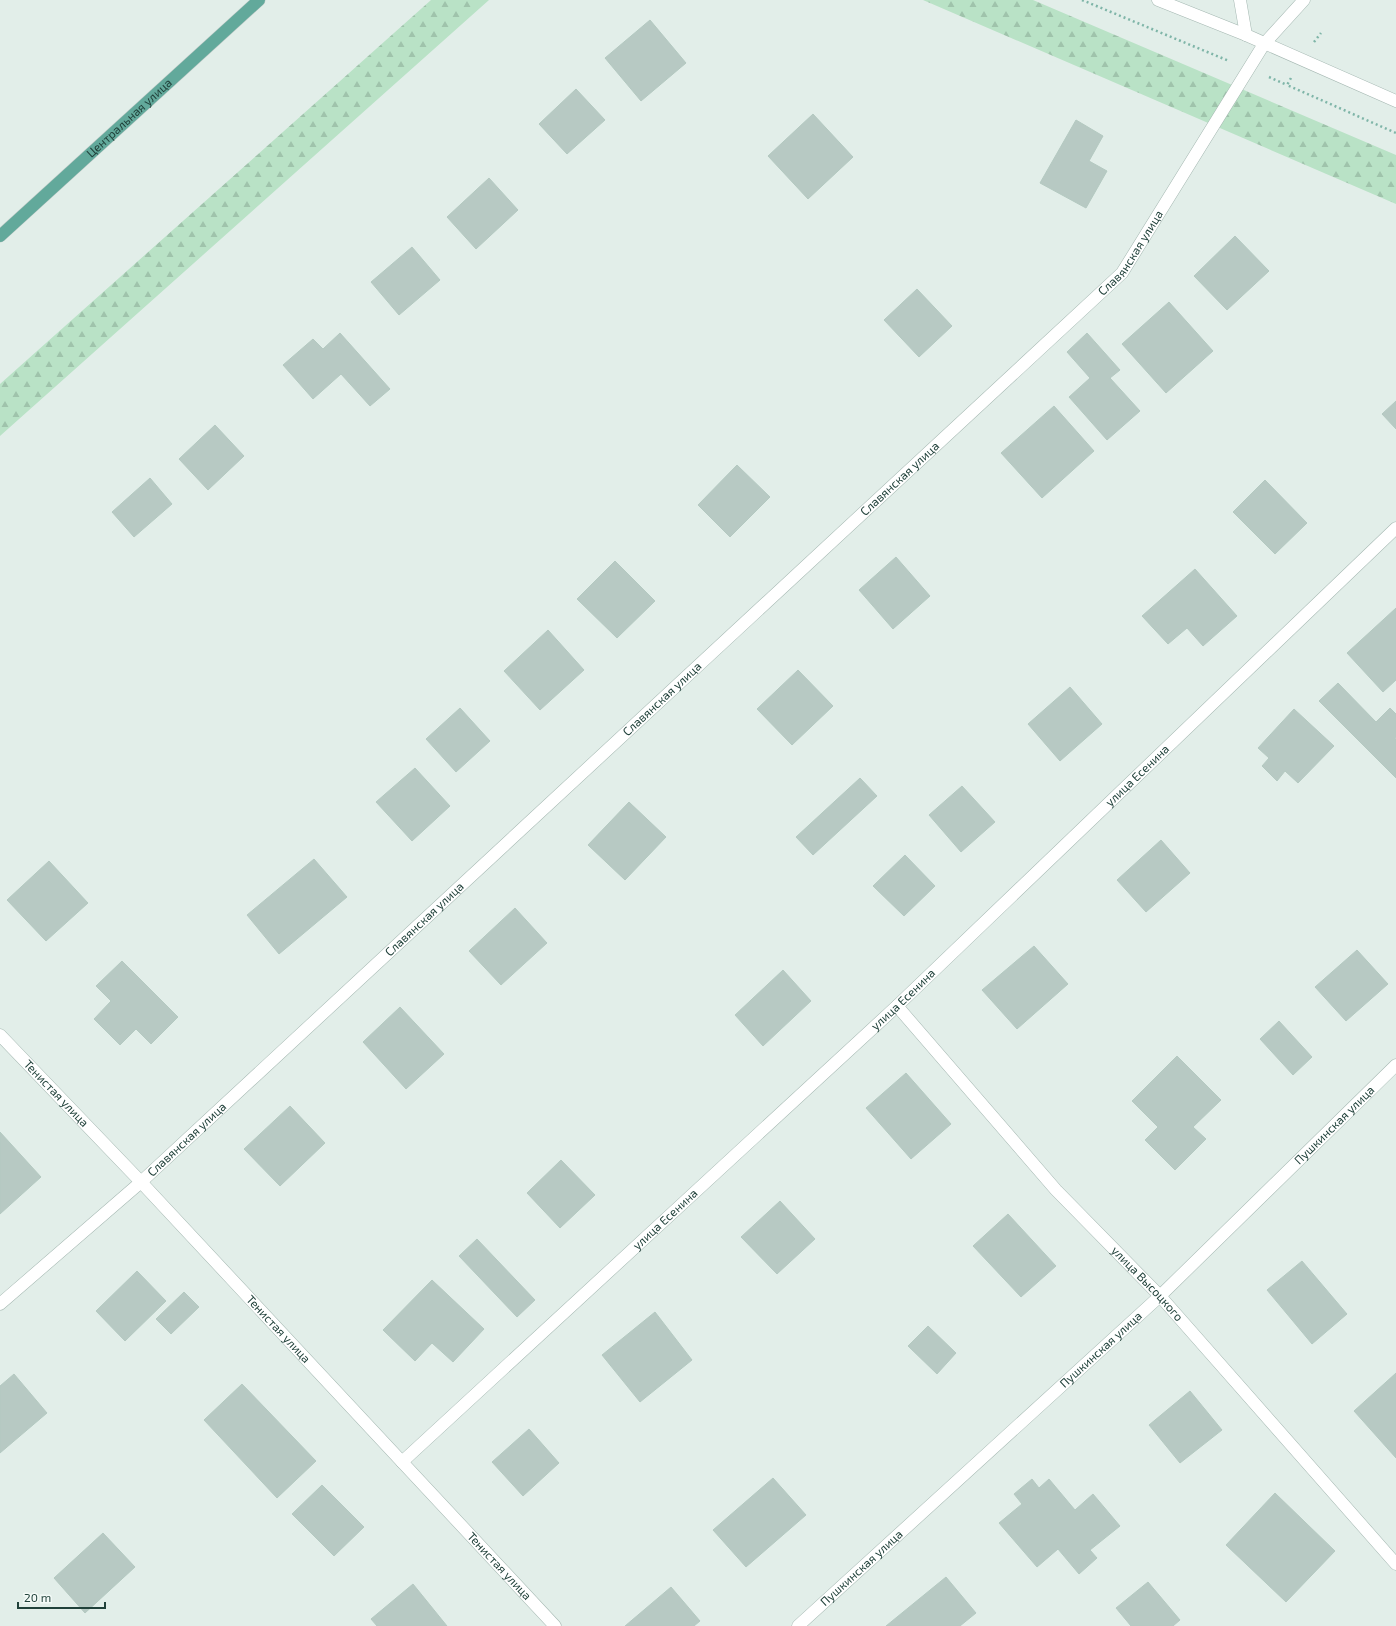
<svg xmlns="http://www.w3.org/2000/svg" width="1396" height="1626" viewBox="0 0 1396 1626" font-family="'Exo 2',sans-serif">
  <defs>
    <pattern id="forest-firs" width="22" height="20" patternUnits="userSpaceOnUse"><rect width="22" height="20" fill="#b9e2c6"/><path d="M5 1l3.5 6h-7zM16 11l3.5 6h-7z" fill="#9fc3ab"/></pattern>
  </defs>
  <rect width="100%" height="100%" fill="#e2eee9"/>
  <path fill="url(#forest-firs)" d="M 431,0 L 489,0 L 0,436 L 0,384 Z
    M 923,0 L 1033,0 L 1396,155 L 1396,204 Z"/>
  <path fill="#b7c9c3" stroke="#b4c9c1" d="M 650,20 L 686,63 L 641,101 L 605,58 Z
    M 576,89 L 605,120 L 567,154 L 539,124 Z
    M 813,114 L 853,157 L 808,199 L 768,156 Z
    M 1076,120 L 1103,136 L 1089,161 L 1107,171 L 1086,208 L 1040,183 Z
    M 489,178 L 518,210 L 476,249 L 447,217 Z
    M 1235,236 L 1269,271 L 1227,310 L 1194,276 Z
    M 412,247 L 440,280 L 399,315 L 371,282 Z
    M 917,289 L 952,326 L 919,357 L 884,320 Z
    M 1169,302 L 1213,351 L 1166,393 L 1122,344 Z
    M 340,333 L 390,389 L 370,406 L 341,374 L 313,399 L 283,365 L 313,339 L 323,349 Z
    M 1087,333 L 1120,370 L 1110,378 L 1140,411 L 1107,440 L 1069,397 L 1090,378 L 1067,352 Z
    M 1396,401 L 1396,429 L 1382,414 Z
    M 1054,406 L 1094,451 L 1042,498 L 1001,453 Z
    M 215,425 L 244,456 L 208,490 L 179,459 Z
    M 737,465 L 770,497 L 730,537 L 698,505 Z
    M 150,478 L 172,504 L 134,537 L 112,512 Z
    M 1265,480 L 1307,523 L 1275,554 L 1233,512 Z
    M 896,557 L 930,596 L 893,629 L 859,590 Z
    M 615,561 L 655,601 L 617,638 L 577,599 Z
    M 1195,569 L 1237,616 L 1203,646 L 1187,628 L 1168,644 L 1142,616 Z
    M 1396,608 L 1396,680 L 1383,692 L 1347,653 Z
    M 548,630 L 584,670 L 540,710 L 504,671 Z
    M 798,670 L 833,706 L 792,745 L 757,709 Z
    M 1338,683 L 1376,722 L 1390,708 L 1396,714 L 1396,737 L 1395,739 L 1396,740 L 1396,778 L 1319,701 Z
    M 1070,687 L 1102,724 L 1060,761 L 1028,724 Z
    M 460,708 L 490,741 L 456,772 L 426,739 Z
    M 1294,709 L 1334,746 L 1298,783 L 1285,771 L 1277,781 L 1262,766 L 1269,758 L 1258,748 Z
    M 415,768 L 450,806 L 412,841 L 376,802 Z
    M 860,778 L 877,796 L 813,855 L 796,837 Z
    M 962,786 L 995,822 L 961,852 L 929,815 Z
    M 629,802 L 666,837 L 625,880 L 588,845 Z
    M 1161,840 L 1190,873 L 1146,912 L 1117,880 Z
    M 905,855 L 935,886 L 904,916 L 873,886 Z
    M 314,859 L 347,897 L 279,954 L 247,915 Z
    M 49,861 L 88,903 L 46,941 L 7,900 Z
    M 515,908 L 547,943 L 501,985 L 469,951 Z
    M 1034,946 L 1068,984 L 1017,1029 L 982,990 Z
    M 1357,950 L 1388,984 L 1346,1021 L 1315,987 Z
    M 122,961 L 178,1017 L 151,1044 L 136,1029 L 120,1045 L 94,1019 L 111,1001 L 96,986 Z
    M 783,970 L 811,1001 L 763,1046 L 735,1015 Z
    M 400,1007 L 444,1054 L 406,1089 L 363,1042 Z
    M 1279,1021 L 1312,1057 L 1293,1075 L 1260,1039 Z
    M 1177,1056 L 1221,1100 L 1193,1127 L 1206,1139 L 1175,1170 L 1145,1140 L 1158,1127 L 1132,1101 Z
    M 906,1073 L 951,1124 L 911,1159 L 866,1108 Z
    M 290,1106 L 325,1143 L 280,1186 L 244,1149 Z
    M 0,1132 L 41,1177 L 0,1214 Z
    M 561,1160 L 595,1195 L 560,1228 L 527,1193 Z
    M 780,1201 L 815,1239 L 777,1274 L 741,1237 Z
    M 1008,1214 L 1056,1266 L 1021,1297 L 973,1246 Z
    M 477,1239 L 535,1300 L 517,1317 L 459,1256 Z
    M 1302,1261 L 1347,1314 L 1312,1344 L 1267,1290 Z
    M 137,1271 L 166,1301 L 125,1341 L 96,1311 Z
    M 432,1280 L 484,1329 L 453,1362 L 432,1343 L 415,1361 L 383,1330 Z
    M 184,1292 L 199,1307 L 171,1334 L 156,1319 Z
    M 655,1312 L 692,1360 L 640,1402 L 602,1355 Z
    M 928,1326 L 956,1353 L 937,1374 L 908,1346 Z
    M 1396,1373 L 1396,1458 L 1354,1411 Z
    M 14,1374 L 47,1413 L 0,1453 L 0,1386 Z
    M 242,1384 L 316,1461 L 277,1498 L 204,1420 Z
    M 1190,1391 L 1222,1430 L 1180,1463 L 1149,1425 Z
    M 529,1429 L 559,1463 L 523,1496 L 492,1462 Z
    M 773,1478 L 806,1515 L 746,1567 L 713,1530 Z
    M 1032,1479 L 1039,1488 L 1049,1479 L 1075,1510 L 1093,1494 L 1120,1526 L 1090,1550 L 1097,1558 L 1079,1574 L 1058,1549 L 1037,1567 L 999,1523 L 1022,1504 L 1014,1494 Z
    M 322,1485 L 364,1527 L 334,1556 L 292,1514 Z
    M 1275,1493 L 1335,1551 L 1286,1602 L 1226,1545 Z
    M 103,1533 L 135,1567 L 85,1613 L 54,1578 Z
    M 946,1577 L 976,1613 L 960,1626 L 886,1626 Z
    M 1148,1582 L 1180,1620 L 1173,1626 L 1131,1626 L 1116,1608 Z
    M 413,1584 L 447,1626 L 377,1626 L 371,1619 Z
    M 671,1587 L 700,1621 L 694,1626 L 625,1626 Z"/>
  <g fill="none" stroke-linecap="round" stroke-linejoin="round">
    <defs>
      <g id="minor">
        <path d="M 1158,0 L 1246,35 L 1396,101"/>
        <path d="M 1240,0 L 1246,35"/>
        <path id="s1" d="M 897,1006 L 1056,1190 L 1160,1296 L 1396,1564"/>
        <path id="s2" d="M 0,1035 L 141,1182 L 555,1626"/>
        <path id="s3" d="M 0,1304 L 141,1182 L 1122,273 L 1264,44 L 1304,0"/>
        <path id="s4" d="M 402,1462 L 897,1006 L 1396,528"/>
        <path id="s5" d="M 798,1626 L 1160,1296 L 1396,1065"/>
      </g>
      <g id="major">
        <path id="s6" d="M 0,236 L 259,0"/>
      </g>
    </defs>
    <use href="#minor" stroke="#a4b7b1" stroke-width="13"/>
    <use href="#major" stroke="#c1cac8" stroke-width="13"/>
    <path stroke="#7fb5a8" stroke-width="2.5" stroke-dasharray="2 3" stroke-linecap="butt" d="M 1082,0 L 1229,61
      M 1314,42 L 1321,33
      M 1269,77 L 1287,85
      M 1291,78 L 1287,85 L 1396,133"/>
    <use href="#minor" stroke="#fff" stroke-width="12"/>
    <use href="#major" stroke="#62a99b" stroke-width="12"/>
  </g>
  <g text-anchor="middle" stroke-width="3.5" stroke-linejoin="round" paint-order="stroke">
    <g font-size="12" fill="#20413a" stroke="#f3faf7">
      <text dy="4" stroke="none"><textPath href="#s6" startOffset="175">Центральная улица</textPath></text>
      <text dy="4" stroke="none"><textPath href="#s3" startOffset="1545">Славянская улица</textPath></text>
      <text dy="4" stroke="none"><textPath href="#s3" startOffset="1221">Славянская улица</textPath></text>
      <text dy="4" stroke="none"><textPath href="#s3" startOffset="897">Славянская улица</textPath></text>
      <text dy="4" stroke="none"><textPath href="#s4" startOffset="1006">улица Есенина</textPath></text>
      <text dy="4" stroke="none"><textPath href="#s3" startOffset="573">Славянская улица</textPath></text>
      <text dy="4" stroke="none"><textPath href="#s4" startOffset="682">улица Есенина</textPath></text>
      <text dy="4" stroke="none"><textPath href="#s2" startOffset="81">Тенистая улица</textPath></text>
      <text dy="4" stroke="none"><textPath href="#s5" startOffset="734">Пушкинская улица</textPath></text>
      <text dy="4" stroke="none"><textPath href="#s3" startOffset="249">Славянская улица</textPath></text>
      <text dy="4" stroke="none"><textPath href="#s4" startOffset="358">улица Есенина</textPath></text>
      <text dy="4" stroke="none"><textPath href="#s1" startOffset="374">улица Высоцкого</textPath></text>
      <text dy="4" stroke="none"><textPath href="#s2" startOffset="405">Тенистая улица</textPath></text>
      <text dy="4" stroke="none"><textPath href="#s5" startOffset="410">Пушкинская улица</textPath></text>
      <text dy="4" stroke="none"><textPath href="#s2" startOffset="729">Тенистая улица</textPath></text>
      <text dy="4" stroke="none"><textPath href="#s5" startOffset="86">Пушкинская улица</textPath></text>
    </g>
  </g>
  <path d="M18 1602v6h87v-6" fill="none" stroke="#20413a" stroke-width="2"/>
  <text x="24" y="1602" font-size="12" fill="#20413a" stroke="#f3faf7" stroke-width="3" paint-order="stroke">20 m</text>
</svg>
